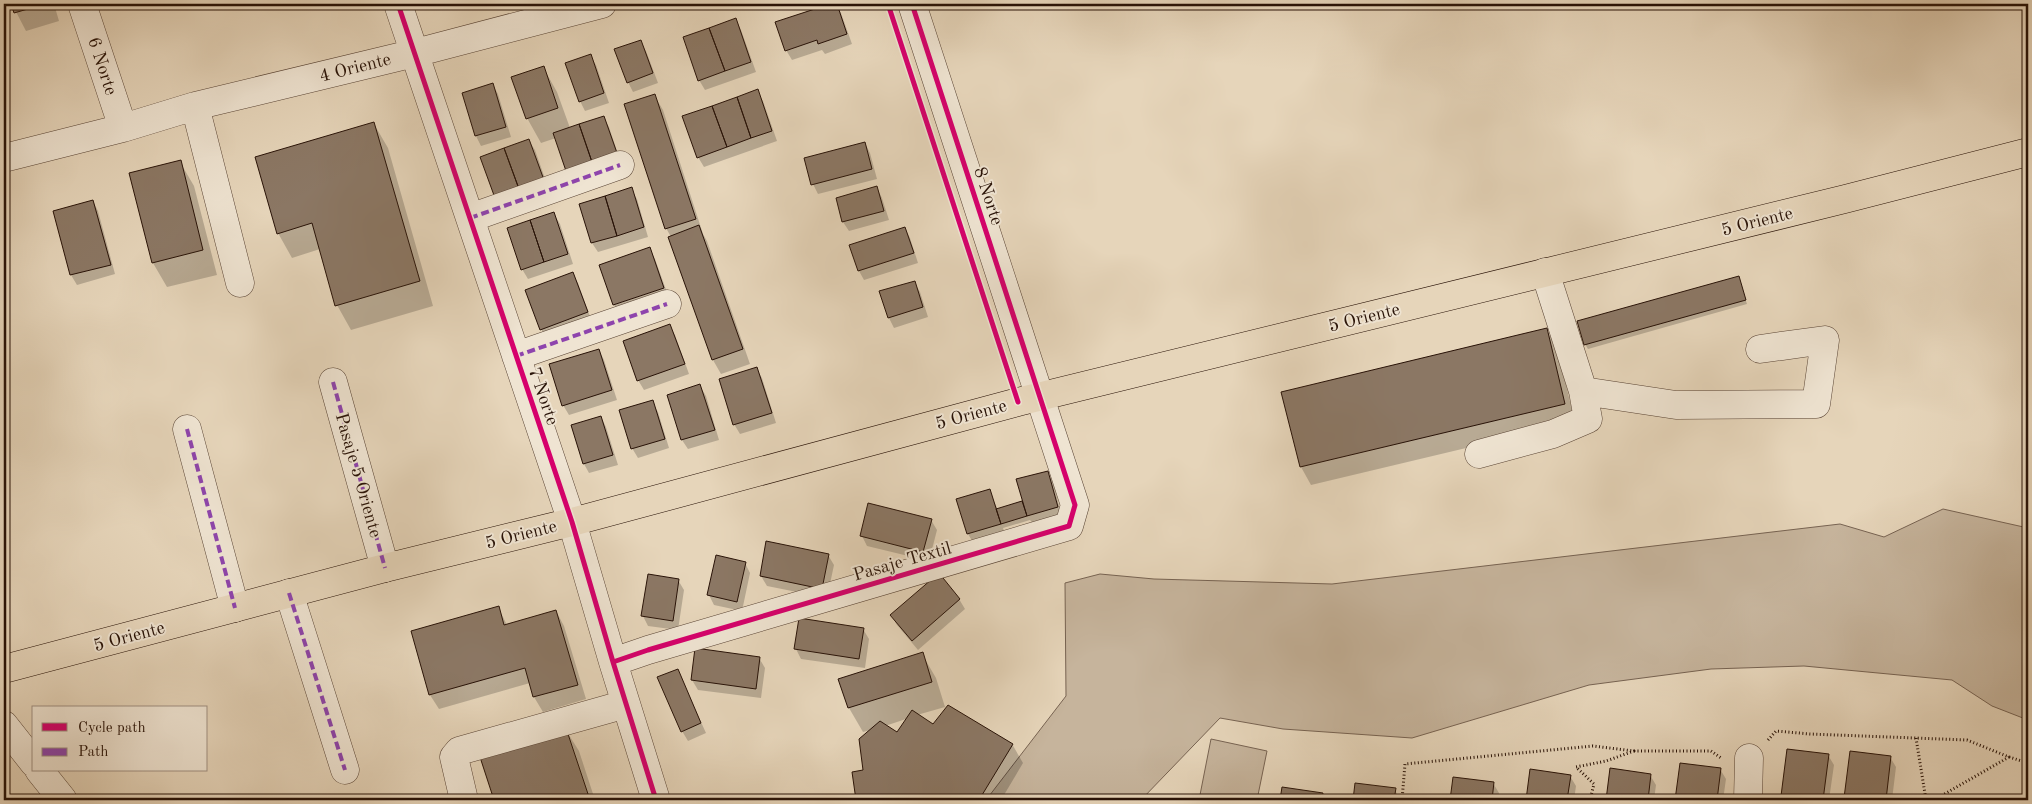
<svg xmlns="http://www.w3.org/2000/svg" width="2032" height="804" viewBox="0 0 2032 804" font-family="'Old Standard TT',serif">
  <rect width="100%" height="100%" fill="#e6d5ba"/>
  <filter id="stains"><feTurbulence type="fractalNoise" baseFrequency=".004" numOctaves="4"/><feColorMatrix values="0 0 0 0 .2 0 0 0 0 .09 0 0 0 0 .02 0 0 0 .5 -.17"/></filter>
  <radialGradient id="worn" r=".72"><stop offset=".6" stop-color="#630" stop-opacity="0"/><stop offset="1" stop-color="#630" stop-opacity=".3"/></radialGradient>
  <path fill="#c6b49c" stroke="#776352" d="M 1943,509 L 2028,528 L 2028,720 L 1992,706 L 1952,680 L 1804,666 L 1711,669 L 1589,685 L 1412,738 L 1283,729 L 1220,718 L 1141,800 L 986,800 L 1066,696 L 1065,583 L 1100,574 L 1154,579 L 1332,584 L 1840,524 L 1884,537 Z
    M 1211,739 L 1267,751 L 1257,800 L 1199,800 Z"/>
  <path fill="#0003" fill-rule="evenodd" d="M 4,4 L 54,4 L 59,21 L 26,31 L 13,6 L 4,9 Z
    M 836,4 L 841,13 L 852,44 L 825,54 L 822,50 L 792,60 L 786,50 L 777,23 Z
    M 736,20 L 741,30 L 756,72 L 705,90 L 699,80 Z
    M 640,41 L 646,51 L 658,83 L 633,92 L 628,82 Z
    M 590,55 L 596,65 L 609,103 L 585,111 L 580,101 Z
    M 543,67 L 557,92 L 570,128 L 603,117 L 609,127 L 621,163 L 556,138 L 541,143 L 527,118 Z
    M 493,85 L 498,94 L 511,137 L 481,146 L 476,136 L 463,94 Z
    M 757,91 L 763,101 L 777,141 L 704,167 L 698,157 Z
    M 654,95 L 663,110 L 703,234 L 707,241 L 750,364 L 721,374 L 713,360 L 669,237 L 671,237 L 666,228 Z
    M 374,124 L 388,148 L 433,306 L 351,330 L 337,305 L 320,249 L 292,258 L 278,233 Z
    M 529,141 L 535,150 L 549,190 L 502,207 Z
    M 865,143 L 870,153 L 877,179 L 818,194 L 813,184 Z
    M 180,162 L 194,186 L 217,275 L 167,287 L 153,263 L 130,174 Z
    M 877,188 L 882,198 L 889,220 L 849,231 L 843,222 Z
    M 631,189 L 637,199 L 648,237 L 598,252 L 592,243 Z
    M 93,201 L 98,211 L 115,274 L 77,285 L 71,275 L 55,211 Z
    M 554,214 L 560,224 L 573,264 L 528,279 L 522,269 Z
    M 905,228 L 910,238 L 918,263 L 864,280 L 859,271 Z
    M 649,249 L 655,259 L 669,298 L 620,315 L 614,305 L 600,266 Z
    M 572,273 L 578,283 L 592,322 L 547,339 L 541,329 Z
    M 1738,277 L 1747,304 L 1588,349 L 1585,344 Z
    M 914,282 L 920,292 L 928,317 L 894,328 L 889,318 Z
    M 669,325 L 675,335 L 689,374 L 644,390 L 638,380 Z
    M 1546,329 L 1557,348 L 1575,422 L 1311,485 L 1301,467 Z
    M 599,350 L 604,360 L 617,400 L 569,415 L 563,405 Z
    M 756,368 L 762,378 L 776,423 L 740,434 L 734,424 Z
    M 700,386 L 706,396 L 719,440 L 688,449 L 682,440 L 668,395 Z
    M 652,402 L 658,412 L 669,448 L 638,458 L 632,448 Z
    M 601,417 L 606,427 L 618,465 L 589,473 L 584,464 Z
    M 1047,472 L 1053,482 L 1062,517 L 1034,525 L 1030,520 L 1003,528 L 1005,534 L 974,544 L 968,534 L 958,500 L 989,490 L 998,510 L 1022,503 L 1025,508 Z
    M 931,520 L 937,530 L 929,561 L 867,546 L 862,536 Z
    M 828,555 L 834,565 L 827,598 L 767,586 L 761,576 Z
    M 745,563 L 750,573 L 742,611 L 714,605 L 709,595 Z
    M 678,580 L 684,590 L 678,630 L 648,626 L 643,616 Z
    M 959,599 L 965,609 L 918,650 L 897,625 L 891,615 Z
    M 498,607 L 507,625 L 556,611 L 564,626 L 586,699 L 543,712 L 534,697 L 530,683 L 439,709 L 430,695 Z
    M 863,629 L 869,639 L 865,668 L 801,659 L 796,649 Z
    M 922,654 L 936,678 L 945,707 L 917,715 L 933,726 L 1012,744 L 1023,763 L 1001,800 L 857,800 L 854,773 L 865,771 L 871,730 L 863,732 L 849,708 L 840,680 ZM 909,718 L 898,734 L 885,726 Z
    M 759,658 L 765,668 L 761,698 L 698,690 L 692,680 Z
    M 677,670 L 706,733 L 688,741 L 682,731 Z
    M 564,727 L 579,751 L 595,800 L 495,800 L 480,755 Z
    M 1828,755 L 1834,765 L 1829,800 L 1785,800 L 1783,795 Z
    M 1890,757 L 1896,767 L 1892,800 L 1847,800 L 1846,797 Z
    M 1681,764 L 1720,769 L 1726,779 L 1723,800 L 1676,800 Z
    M 1611,770 L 1650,775 L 1656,785 L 1654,800 L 1607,800 Z
    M 1531,771 L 1570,776 L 1576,786 L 1574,800 L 1527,800 Z
    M 1454,778 L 1493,783 L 1499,793 L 1498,800 L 1451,800 Z
    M 1356,784 L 1395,790 L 1400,800 L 1354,800 Z
    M 1283,788 L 1323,794 L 1326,800 L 1282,800 Z"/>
  <path fill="#8b7764" stroke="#281207" d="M 11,4 L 45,4 L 14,13 Z
    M 830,4 L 837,4 L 847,34 L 818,44 L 817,40 L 785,51 L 775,22 Z
    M 736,18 L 751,62 L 725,71 L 709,28 Z
    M 709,28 L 725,71 L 698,81 L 683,37 Z
    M 641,40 L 653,73 L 627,83 L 614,49 Z
    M 591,54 L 604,93 L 579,102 L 565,63 Z
    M 544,66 L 558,108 L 526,119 L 511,77 Z
    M 493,83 L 506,127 L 475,136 L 462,93 Z
    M 758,89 L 772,131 L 751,138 L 737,97 Z
    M 655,94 L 696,219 L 665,229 L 624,104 Z
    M 737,97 L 751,138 L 727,147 L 712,106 Z
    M 712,106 L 727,147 L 697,158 L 682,116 Z
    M 604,116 L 617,153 L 592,162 L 579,124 Z
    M 374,122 L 420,281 L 335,306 L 312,223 L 277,234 L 255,157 Z
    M 579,124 L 592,162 L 566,171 L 553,133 Z
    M 529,139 L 544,180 L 519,189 L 504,148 Z
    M 865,142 L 872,169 L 811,185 L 804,158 Z
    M 504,148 L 519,189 L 495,198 L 480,157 Z
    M 181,160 L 203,250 L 152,263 L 129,173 Z
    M 877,186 L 884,211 L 842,222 L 836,198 Z
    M 632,187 L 644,227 L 617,236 L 605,196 Z
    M 605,196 L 617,236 L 591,243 L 579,204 Z
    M 93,200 L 111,265 L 70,275 L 53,211 Z
    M 554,212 L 568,254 L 544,262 L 530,220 Z
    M 530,220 L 544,262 L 521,270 L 507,228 Z
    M 699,225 L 743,349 L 712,360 L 668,237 Z
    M 905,227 L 914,253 L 858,271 L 849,245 Z
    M 650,247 L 664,288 L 613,305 L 599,265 Z
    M 573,272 L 588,312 L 540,330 L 525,290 Z
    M 1739,276 L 1746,300 L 1584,345 L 1577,321 Z
    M 915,281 L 923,307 L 888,318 L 879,291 Z
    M 670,324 L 685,364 L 637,381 L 623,341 Z
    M 1547,328 L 1565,404 L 1300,467 L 1281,392 Z
    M 599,349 L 612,390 L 562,406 L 549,364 Z
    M 757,367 L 772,413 L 733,425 L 719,379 Z
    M 700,384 L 715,430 L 681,440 L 667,395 Z
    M 653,400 L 665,439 L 631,449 L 619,410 Z
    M 601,416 L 613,455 L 583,464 L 571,425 Z
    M 1048,471 L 1058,507 L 1027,516 L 1016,479 Z
    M 990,489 L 1001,524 L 967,534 L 956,499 Z
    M 1022,501 L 1027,516 L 1001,524 L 996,509 Z
    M 868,503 L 932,519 L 923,552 L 860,536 Z
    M 766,541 L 829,554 L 822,589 L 760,576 Z
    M 716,555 L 746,562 L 737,602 L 707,595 Z
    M 939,573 L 960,599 L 912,641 L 890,615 Z
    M 648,574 L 679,579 L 673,621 L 641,616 Z
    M 499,606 L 504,625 L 556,610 L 578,685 L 533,697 L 525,668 L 429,695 L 411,631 Z
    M 799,618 L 864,628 L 859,659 L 794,649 Z
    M 695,648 L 760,657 L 756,689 L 691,680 Z
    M 923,652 L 932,682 L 848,708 L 838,679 Z
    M 678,669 L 701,723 L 681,732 L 657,677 Z
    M 948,705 L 1013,744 L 979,800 L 856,800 L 852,772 L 863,770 L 859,739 L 880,721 L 897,732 L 912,710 L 933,724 Z
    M 565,725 L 590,800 L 494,800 L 479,754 Z
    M 1787,749 L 1829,754 L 1823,800 L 1781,796 Z
    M 1850,751 L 1891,756 L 1886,800 L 1844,798 Z
    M 1680,763 L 1721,768 L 1717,800 L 1675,800 Z
    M 1610,768 L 1651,774 L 1648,800 L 1606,800 Z
    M 1530,769 L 1571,775 L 1567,800 L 1526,800 Z
    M 1453,777 L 1494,782 L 1492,800 L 1450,800 Z
    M 1355,783 L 1396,788 L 1394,800 L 1353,800 Z
    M 1282,787 L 1323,793 L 1322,800 L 1280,800 Z"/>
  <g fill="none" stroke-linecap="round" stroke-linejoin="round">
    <defs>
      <path id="minor" d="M 82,4 L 123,128
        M 398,4 L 572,522 L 613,662 L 656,800
        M 195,106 L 240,283
        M 4,158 L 123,128 L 195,106 L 415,53 L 602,4
        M 470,218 L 620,165
        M 1545,272 L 1583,391 L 1676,405 L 1816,404 L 1825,340 L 1760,349
        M 516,356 L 667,304
        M 333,382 L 385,568
        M 187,429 L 235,608
        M 1479,454 L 1553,434 L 1588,419 L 1583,391
        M 289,593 L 345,770
        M 613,662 L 648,650 L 1069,526 L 1075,505 L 912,4
        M 4,725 L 34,763
        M 39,770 L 63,800
        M 464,800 L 454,757 L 459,751 L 626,704
        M 1748,800 L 1749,758"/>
      <path id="major" d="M 4,669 L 385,568 L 572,522 L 1018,402 L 1845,199 L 2028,152"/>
    </defs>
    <use href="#minor" stroke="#584334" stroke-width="29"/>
    <use href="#major" stroke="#281207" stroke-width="29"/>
    <path stroke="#281207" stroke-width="3" stroke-dasharray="1 2.5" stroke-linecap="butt" d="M 1916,738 L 1926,800
      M 1768,740 L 1776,731 L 1810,734 L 1967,740 L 2009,757 L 1934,800
      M 1634,751 L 1711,751 L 1721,758
      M 2009,757 L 2028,763
      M 1402,800 L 1405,764 L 1593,746 L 1634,751 L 1606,761 L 1576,767 L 1594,784 L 1590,800"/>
    <use href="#minor" stroke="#efe4d2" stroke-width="28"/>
    <use href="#major" stroke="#e6d5ba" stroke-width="28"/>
    <path stroke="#8e44ad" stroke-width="4" stroke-dasharray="8 4" stroke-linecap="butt" d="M 470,218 L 620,165
      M 516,356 L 667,304
      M 333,382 L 385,568
      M 187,429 L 235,608
      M 289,593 L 345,770"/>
    <defs>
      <path id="cycleway" d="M 398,4 L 572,522 L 613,662 L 656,800
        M 888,4 L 1018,402
        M 613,662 L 648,650 L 1069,526 L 1075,505 L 912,4"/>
    </defs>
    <use href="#cycleway" stroke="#efe4d2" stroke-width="8"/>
    <use href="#cycleway" stroke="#d6006c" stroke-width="5"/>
  </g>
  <g text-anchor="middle" stroke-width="4" stroke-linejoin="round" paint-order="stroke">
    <g font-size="18" fill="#281207" stroke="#efe4d2">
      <text transform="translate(103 66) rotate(72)" y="6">6 Norte</text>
      <text transform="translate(355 67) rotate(-14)" y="6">4 Oriente</text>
      <text transform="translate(989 196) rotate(72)" y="6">8 Norte</text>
      <text transform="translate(1757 221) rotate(-14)" y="6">5 Oriente</text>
      <text transform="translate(1364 317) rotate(-14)" y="6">5 Oriente</text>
      <text transform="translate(544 396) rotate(71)" y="6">7 Norte</text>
      <text transform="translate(971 414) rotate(-15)" y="6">5 Oriente</text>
      <text transform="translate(359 475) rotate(74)" y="6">Pasaje 5 Oriente</text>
      <text transform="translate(521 534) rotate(-14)" y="6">5 Oriente</text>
      <text transform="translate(902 561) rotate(-16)" y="6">Pasaje Textil</text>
      <text transform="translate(129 636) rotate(-15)" y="6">5 Oriente</text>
    </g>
  </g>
  <rect width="2032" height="804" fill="none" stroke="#e6d5ba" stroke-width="20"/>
  <rect x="5" y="5" width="2022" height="794" fill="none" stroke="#281207" stroke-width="2.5"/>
  <rect x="10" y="10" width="2012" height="784" fill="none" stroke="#281207"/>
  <rect x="32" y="706" width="175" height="65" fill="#efe4d2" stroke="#9f9081"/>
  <rect x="42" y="723" width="25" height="8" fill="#d6006c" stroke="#9f9081"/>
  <text x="78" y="732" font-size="15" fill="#281207">Cycle path</text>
  <rect x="42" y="748" width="25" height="8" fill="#8e44ad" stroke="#9f9081"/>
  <text x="78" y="756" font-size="15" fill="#281207">Path</text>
  <rect width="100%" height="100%" filter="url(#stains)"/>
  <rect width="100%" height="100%" fill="url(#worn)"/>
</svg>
